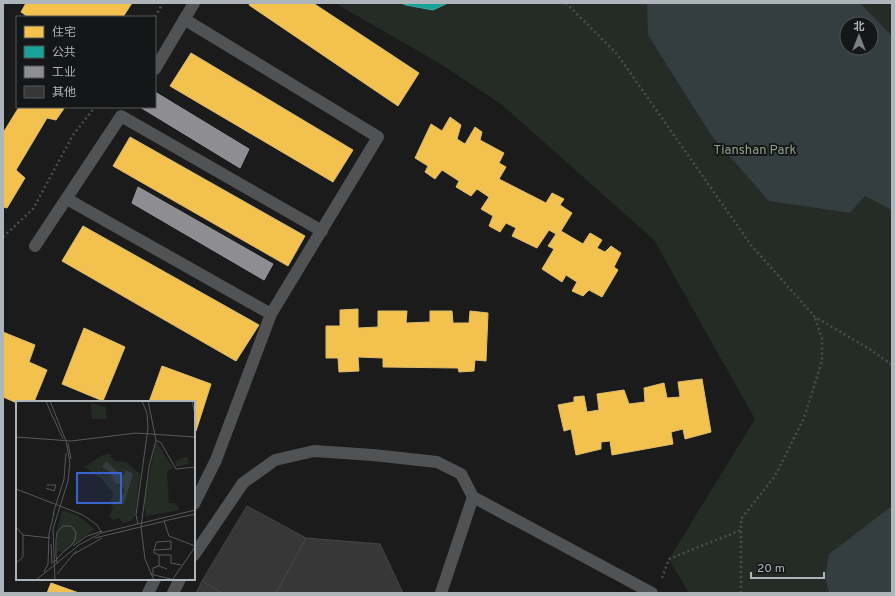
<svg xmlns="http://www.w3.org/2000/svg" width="895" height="596" viewBox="0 0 895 596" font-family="Overpass,'Noto Sans SC',sans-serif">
  <rect width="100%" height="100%" fill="#1b1b1b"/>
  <path fill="#252b25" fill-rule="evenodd" d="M 335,3 L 892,3 L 892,593 L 689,593 L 669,559 L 755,419 L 654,240 L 501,104 L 439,63 ZM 847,24 L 871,24 L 871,48 L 847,48 Z"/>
  <path fill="#343d40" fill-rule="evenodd" d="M 647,3 L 860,3 L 892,36 L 892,210 L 865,196 L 850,213 L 769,201 L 711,135 L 648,35 ZM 847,24 L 871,24 L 871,48 L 847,48 Z
    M 892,506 L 892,593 L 829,593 L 825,578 L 829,554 Z"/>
  <path fill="#f2c14e" stroke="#debd6e" d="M 26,3 L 132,3 L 123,17 L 28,17 L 21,12 Z
    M 250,3 L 313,3 L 419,73 L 398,106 L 249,5 Z
    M 191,53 L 353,150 L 333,182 L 170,86 Z
    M 19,107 L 65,107 L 56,120 L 47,118 L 16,170 L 25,178 L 7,208 L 3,207 L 3,133 Z
    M 450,117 L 461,125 L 457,139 L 465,144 L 475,127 L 482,132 L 480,140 L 504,153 L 499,163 L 506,167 L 499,179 L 546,203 L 552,193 L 564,199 L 560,205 L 572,213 L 561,231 L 583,244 L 590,233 L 602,240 L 597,248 L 605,252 L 611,246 L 621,253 L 614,267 L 618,270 L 602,297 L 589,290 L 583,296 L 572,291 L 577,282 L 566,275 L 562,282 L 542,269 L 554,249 L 548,246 L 556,234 L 549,230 L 537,248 L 512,236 L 516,228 L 506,223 L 500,232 L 489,226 L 493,216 L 481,209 L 489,197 L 477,189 L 471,196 L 456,187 L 459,181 L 442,170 L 435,179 L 425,172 L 428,166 L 415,158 L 431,124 L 442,131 Z
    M 130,137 L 305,236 L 288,266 L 113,166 Z
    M 83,226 L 259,325 L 236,361 L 62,261 Z
    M 358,309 L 358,328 L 378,327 L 378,311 L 407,311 L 406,323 L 430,322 L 430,311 L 452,311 L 453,323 L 469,323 L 470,311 L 488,313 L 486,361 L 475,360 L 474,371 L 459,372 L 458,368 L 383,367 L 383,358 L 358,357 L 359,371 L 339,372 L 338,358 L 326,358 L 326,326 L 340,326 L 340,310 Z
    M 84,328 L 125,347 L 103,401 L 62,384 Z
    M 3,332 L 35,345 L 29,362 L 47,370 L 34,402 L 17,402 L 17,403 L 3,397 Z
    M 162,366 L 211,384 L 196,431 L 194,431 L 194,402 L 149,402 Z
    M 702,379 L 711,432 L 685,439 L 683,429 L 671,432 L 673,444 L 612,455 L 610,441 L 601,442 L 601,449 L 576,455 L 571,429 L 564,431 L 558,405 L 574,402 L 574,397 L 584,396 L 587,412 L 599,410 L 597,394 L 624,390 L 629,404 L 645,402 L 644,388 L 664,383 L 667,398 L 680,397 L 678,382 Z
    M 51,583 L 79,593 L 47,593 Z"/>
  <path fill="#17a398" stroke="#44a8a2" d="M 401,3 L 448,3 L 433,10 L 406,5 Z"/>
  <path fill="#8d8d92" stroke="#97999e" d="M 155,92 L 249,149 L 240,168 L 140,107 L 155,107 Z
    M 138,187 L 273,264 L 264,280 L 132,203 Z"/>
  <path fill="#373738" stroke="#444647" d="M 247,506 L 306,538 L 276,593 L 222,593 L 202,581 Z
    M 306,538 L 380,544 L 403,593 L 276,593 Z
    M 202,581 L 222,593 L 196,593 Z"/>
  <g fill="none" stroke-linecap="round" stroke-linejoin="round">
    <path stroke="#4b4d4e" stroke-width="2.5" stroke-dasharray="2 3" stroke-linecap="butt" d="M 566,3 L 617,54 L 751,245 L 815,317 L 871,350 L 892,365
      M 155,17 L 163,3
      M 3,237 L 33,209 L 73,135 L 95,107
      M 662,578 L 669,559 L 741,530
      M 741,593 L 741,519 L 775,476 L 804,418 L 822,361 L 822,338 L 815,318"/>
    <path stroke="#505254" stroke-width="12" d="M 184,19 L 378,137 L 271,314 L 216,460 L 194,504
      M 155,69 L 194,3
      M 67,199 L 271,314
      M 35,246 L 121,116 L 322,231
      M 473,497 L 652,593
      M 194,555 L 243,483 L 275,460 L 314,451 L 373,455 L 437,462 L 461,474 L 473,497 L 441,593
      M 148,593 L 155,579
      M 173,593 L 180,579"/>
  </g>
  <g text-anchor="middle" stroke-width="4" stroke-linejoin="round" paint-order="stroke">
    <g font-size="13" fill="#8da288" stroke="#151617">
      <text x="755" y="154">Tianshan Park</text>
    </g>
  </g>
  <g transform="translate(16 401)">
    <rect width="179" height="179" fill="#1b1b1b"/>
    <path d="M 75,2 L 90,6 L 91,18 L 76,18 ZM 140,40 L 157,67 L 151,70 L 153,102 L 159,102 L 164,109 L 130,115 L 128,101 ZM 94,53 L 98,60 L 110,61 L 124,73 L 119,115 L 115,120 L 106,122 L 104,117 L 97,119 L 93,114 L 97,107 L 94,100 L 98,93 L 86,78 L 68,66 L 87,54 ZM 169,56 L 173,58 L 172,63 L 160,66 L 159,60 ZM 46,109 L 61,114 L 79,128 L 47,151 L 41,150 L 41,130 Z" fill="#252b25"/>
    <path d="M 90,60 L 106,75 L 110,71 L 106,67 L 117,73 L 108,103 L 102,101 L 109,90 L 105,83 L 99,82 L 93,70 L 86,66 Z" fill="#343d40"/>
    <path fill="none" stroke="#56595b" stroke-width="1" d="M 30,0 L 37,17M 34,0 L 50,40 L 54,62 L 52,80 L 37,128 L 39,179M 132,0 L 140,39 L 133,66 L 125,126 L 129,158 L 138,179M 176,0 L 179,14M 37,16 L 47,38M 0,36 L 55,40 L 120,32 L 179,36M 140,39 L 145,42 L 160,68 L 179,66M 52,42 L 55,58M 179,66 L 179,101M 30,87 L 38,90 L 40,84 L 31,84M 0,88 L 67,114 L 81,124 L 86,132M 37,113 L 48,78 L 50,52M 148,120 L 153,135 L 179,145M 148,120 L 179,113M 122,123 L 120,114 L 132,27 L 131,12 L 126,0M 0,126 L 7,134 L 7,156 L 0,162M 7,134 L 34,137M 79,137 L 149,120M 35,143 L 36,163M 57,145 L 71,135 L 86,130M 138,149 L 155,148 L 155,140 L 141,141 L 140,142 L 138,149 L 138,152 L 143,154M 58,153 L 86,137M 37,161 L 39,160 L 42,157 L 46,152 L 55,145 L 59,139 L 60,131 L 55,125 L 47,125 L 41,131 L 40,139 L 40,155 L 41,161 L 41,163M 151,168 L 143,165 L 143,154 L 155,154 L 155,162 L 165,164M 28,171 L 32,163 L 33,133 L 38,112M 41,173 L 60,150M 134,173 L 159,179M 137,173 L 137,167 L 143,165M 157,178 L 179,146M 20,179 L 63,144 L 85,132 L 179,109"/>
    <path fill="#3a63d2" fill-opacity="0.15" stroke="#3a63d2" stroke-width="2" d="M 61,72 L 105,72 L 105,102 L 61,102 Z"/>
    <rect width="179" height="179" fill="none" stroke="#aeb5ba" stroke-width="2"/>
  </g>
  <rect width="895" height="596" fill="none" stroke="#aeb5ba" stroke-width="8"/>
  <rect x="16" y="16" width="140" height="92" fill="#151617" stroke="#525658"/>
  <rect x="24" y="26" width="20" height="12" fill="#f2c14e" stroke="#525658"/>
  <text x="52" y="36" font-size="12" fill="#aeb5ba">住宅</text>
  <rect x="24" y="46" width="20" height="12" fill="#17a398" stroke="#525658"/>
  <text x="52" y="56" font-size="12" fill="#aeb5ba">公共</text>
  <rect x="24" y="66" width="20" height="12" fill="#8d8d92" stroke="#525658"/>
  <text x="52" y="76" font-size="12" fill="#aeb5ba">工业</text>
  <rect x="24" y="86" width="20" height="12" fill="#373738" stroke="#525658"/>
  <text x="52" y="96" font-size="12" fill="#aeb5ba">其他</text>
  <g transform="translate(859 36)"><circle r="19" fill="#151617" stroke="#525658"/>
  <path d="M0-3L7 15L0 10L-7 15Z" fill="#7b7f82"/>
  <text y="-6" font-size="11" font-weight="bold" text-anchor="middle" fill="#aeb5ba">北</text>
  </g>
  <path d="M751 572v6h73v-6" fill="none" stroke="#aeb5ba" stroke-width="2"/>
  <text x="757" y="572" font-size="12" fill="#aeb5ba" stroke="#151617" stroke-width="3" paint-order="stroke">20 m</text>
</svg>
